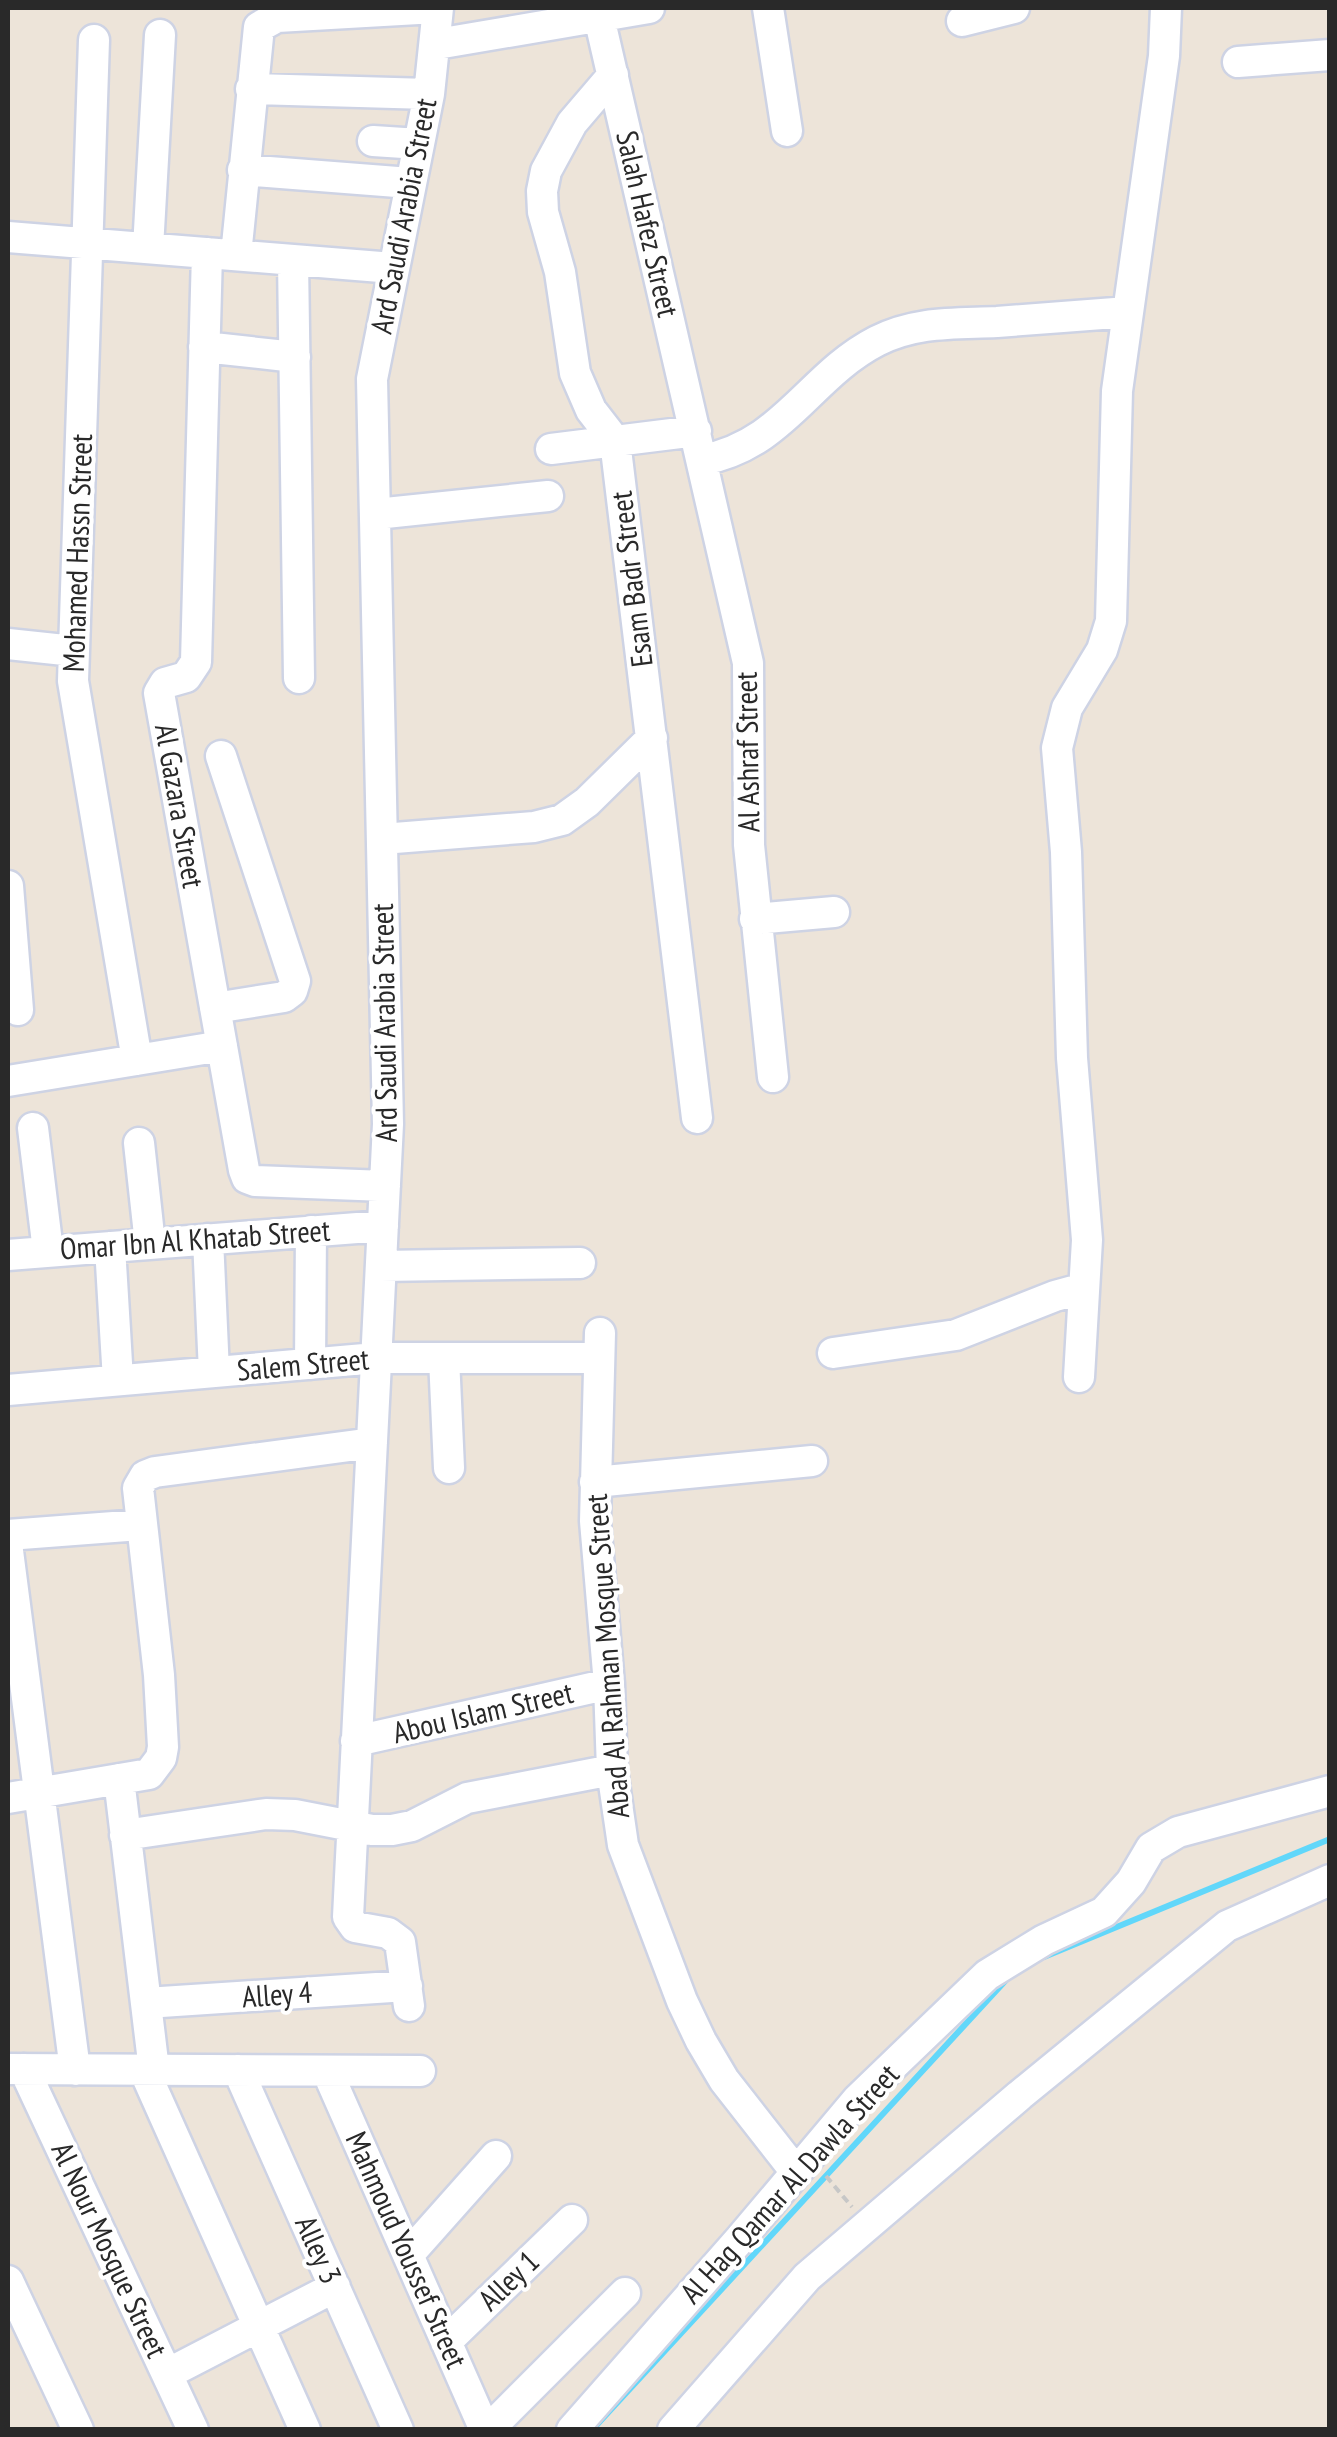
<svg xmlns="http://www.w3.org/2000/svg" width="1337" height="2437" viewBox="0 0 1337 2437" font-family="'PT Sans Narrow',sans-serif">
  <rect width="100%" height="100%" fill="#ede4d9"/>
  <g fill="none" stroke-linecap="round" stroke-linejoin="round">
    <path stroke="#61d7fa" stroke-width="6" d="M 1044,1957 L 1330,1839
      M 593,2429 L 1008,1978"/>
    <defs>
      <path id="minor" d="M 768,8 L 787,131
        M 599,17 L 748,663 L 749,845 L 773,1077
        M 962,21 L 1014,8
        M 94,40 L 73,681 L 137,1060
        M 437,44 L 649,8
        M 1238,62 L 1330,55
        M 613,75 L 572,123 L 546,171 L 542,191 L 543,212 L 560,272 L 575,373 L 591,410 L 615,441 L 697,1118
        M 251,89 L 429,94
        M 373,141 L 419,144
        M 243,170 L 410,183
        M 8,237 L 393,268
        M 148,248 L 160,35
        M 207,253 L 196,662 L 186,677 L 165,683 L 159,693 L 244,1170 L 247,1178 L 255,1181 L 385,1186
        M 236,255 L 259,27 L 277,17 L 436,8
        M 293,260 L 299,678
        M 204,347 L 295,357
        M 551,449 L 696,431
        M 702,460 C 784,445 809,376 877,341 C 917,321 955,324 997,322 C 1041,319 1084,315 1128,312
        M 376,514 L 548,496
        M 8,644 L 74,651
        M 382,839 L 534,827 L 562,820 L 587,802 L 652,738
        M 8,886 L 18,1010
        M 755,919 L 834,912
        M 215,1008 L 284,997 L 292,991 L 295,981 L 221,756
        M 8,1081 L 222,1046
        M 33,1128 L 48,1251
        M 139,1143 L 150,1244
        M 208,1239 L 214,1372
        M 110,1247 L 118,1380
        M 8,1255 L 383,1226
        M 381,1266 L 580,1263
        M 600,1333 L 595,1521 L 609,1684 L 612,1770 L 623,1845 L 682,2001 L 701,2041 L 724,2080 L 796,2172
        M 833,1353 L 956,1335 L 1055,1296 L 1084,1288
        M 444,1358 L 449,1468
        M 310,1364 L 311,1231
        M 1079,1377 L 1087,1240 L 1072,1058 L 1066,852 L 1057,748 L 1067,708 L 1102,650 L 1111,621 L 1117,391 L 1164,56 L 1166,8
        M 8,1390 L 376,1358 L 599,1358
        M 595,1482 L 812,1461
        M 8,1535 L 140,1525
        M 8,1551 L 75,2070
        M 356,1741 L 609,1684
        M 119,1779 L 154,2070
        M 8,1798 L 149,1774 L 161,1758 L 163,1747 L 159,1675 L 138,1488 L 145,1476 L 155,1472 L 372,1443
        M 125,1835 L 266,1814 L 295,1815 L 372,1830 L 392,1830 L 412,1826 L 467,1798 L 612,1770
        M 146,2003 L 407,1986
        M 409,2006 L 400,1942 L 388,1933 L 355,1927 L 348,1917 L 388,1124 L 372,379 L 429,94 L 438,8
        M 8,2069 L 420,2071
        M 24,2069 L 193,2430
        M 144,2070 L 305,2430
        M 238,2070 L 398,2430
        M 327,2071 L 485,2430
        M 408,2255 L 496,2156
        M 8,2281 L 78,2430
        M 446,2342 L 572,2220
        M 167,2374 L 335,2287
        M 488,2430 L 625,2293
        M 572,2430 L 740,2239 L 858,2099 L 987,1975 L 1044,1940 L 1104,1912 L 1131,1882 L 1151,1848 L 1178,1832 L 1330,1791
        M 673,2430 L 807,2277 L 1020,2095 L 1227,1926 L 1330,1880"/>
    </defs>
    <use href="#minor" stroke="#ced3e4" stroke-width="35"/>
    <path stroke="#c7c7c7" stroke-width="4" stroke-dasharray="8 5" stroke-linecap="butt" d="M 826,2176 L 852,2207"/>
    <use href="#minor" stroke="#fff" stroke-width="30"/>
  </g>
  <g text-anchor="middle" stroke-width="8" stroke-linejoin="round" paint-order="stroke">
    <g font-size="30" fill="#292929" stroke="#fff">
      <text transform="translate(404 216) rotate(-79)" y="10">Ard Saudi Arabia Street</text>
      <text transform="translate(647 224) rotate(77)" y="10">Salah Hafez Street</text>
      <text transform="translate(78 553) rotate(-88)" y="10">Mohamed Hassn Street</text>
      <text transform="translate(632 579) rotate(-97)" y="10">Esam Badr Street</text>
      <text transform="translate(748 752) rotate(-91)" y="10">Al Ashraf Street</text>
      <text transform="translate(179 806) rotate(80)" y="10">Al Gazara Street</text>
      <text transform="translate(385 1023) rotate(-91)" y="10">Ard Saudi Arabia Street</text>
      <text transform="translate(195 1240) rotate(-4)" y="10">Omar Ibn Al Khatab Street</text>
      <text transform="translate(303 1365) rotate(-5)" y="10">Salem Street</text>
      <text transform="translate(608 1656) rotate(-94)" y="10">Abad Al Rahman Mosque Street</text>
      <text transform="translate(483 1713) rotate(-13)" y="10">Abou Islam Street</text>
      <text transform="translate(277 1995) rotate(-4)" y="10">Alley 4</text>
      <text transform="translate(790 2184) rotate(-48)" y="10">Al Hag Qamar Al Dawla Street</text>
      <text transform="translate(109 2250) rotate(65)" y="10">Al Nour Mosque Street</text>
      <text transform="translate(318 2250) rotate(66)" y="10">Alley 3</text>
      <text transform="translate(406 2250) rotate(66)" y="10">Mahmoud Youssef Street</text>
      <text transform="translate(509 2281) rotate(-44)" y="10">Alley 1</text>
    </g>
  </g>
  <rect width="1337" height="2437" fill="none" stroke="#292929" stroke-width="20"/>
</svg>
